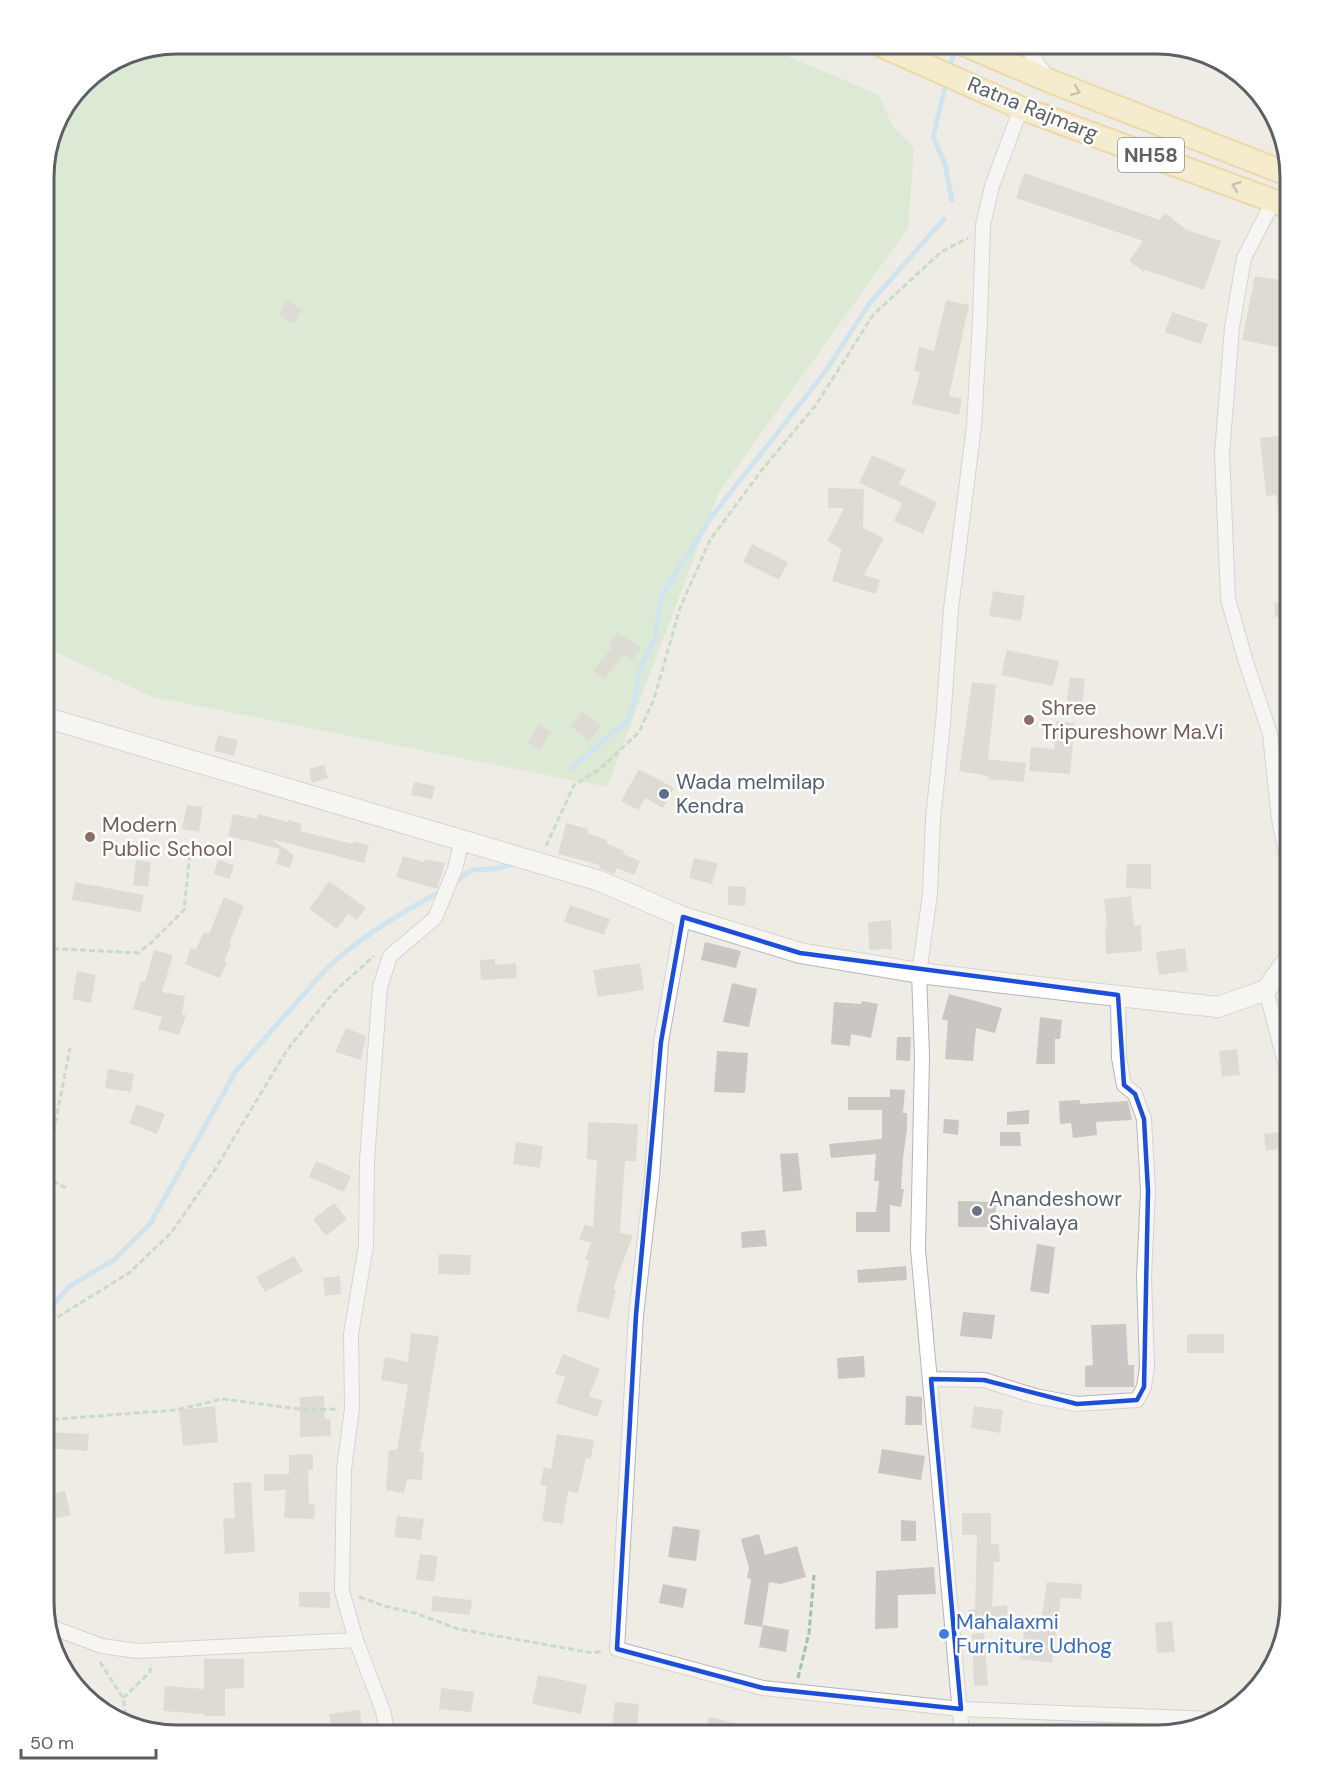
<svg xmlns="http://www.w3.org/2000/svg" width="1334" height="1779" viewBox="0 0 1334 1779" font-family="'DM Sans',sans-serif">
  <rect width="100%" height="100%" fill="#eeece5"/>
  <path fill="#c4e4c2" d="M 177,44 L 759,44 L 879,95 L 892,125 L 914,148 L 908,228 L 719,492 L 607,787 L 153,697 L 44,647 L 44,168 L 57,117 L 89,77 L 126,54 Z"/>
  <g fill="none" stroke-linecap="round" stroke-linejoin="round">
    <path stroke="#a8d9fa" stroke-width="5" d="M 949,71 L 956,45
      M 947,80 L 933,137 L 945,164 L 952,200
      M 572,768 L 628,720 L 635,697 L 639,672 L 655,638 L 661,597 L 712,516 L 825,372 L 869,304 L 944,219
      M 454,883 L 471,870 L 493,869 L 511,865
      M 44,1315 L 70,1286 L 114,1260 L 150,1224 L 236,1071 L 326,969 C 361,936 401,912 444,890"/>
  </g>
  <path fill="#cac6c2" d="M 1024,173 L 1160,220 L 1165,213 L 1187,230 L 1221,241 L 1204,290 L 1145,270 L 1144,272 L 1129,261 L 1143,241 L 1016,198 Z
    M 1255,276 L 1290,282 L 1290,329 L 1287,349 L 1242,340 Z
    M 287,300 L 302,310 L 294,324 L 279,315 Z
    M 946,300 L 969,305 L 949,396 L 962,399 L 959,415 L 912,404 L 920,372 L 914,371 L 919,347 L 934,351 Z
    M 1172,312 L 1208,324 L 1201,344 L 1165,332 Z
    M 1290,435 L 1290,535 L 1282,536 L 1276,495 L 1266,496 L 1260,438 Z
    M 872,455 L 906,470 L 899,484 L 937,502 L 923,534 L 894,521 L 902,503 L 859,483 Z
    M 828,488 L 864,489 L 863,528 L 884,538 L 864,575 L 880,580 L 876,594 L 832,581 L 842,549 L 827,541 L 844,508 L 828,508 Z
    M 752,544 L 788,562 L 779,580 L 743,562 Z
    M 993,591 L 1025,596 L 1021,621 L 989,616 Z
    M 1275,603 L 1290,603 L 1290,617 L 1275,617 Z
    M 617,632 L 641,648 L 632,660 L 624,654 L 604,679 L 593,671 L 613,646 L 609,643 Z
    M 1007,650 L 1059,661 L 1053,686 L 1001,675 Z
    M 1070,677 L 1085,679 L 1081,715 L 1065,713 Z
    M 972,682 L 996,685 L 988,759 L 1026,763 L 1024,782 L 988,779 L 989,776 L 959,771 Z
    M 583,712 L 601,726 L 589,741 L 571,726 Z
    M 1056,721 L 1075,723 L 1070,774 L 1029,771 L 1031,747 L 1054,749 Z
    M 539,724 L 551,732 L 540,750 L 528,743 Z
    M 218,735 L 238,740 L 234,756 L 214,751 Z
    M 324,765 L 328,778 L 312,783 L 309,769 Z
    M 639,769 L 674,788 L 663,808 L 645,798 L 638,810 L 621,801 Z
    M 414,782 L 435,786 L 432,799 L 411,795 Z
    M 187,805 L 203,807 L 199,832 L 182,829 Z
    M 233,814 L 257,819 L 258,814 L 288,822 L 288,820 L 302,824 L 300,831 L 353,844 L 354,841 L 369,845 L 364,863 L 271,839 L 294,855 L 290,868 L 276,864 L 280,849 L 228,836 Z
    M 566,823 L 588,829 L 587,833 L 607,840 L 606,843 L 624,851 L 623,854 L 640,861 L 634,875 L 617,868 L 614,874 L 599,868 L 600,865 L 558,854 Z
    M 403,856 L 424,862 L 425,859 L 445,863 L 437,889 L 396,877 Z
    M 694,858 L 718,863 L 712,884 L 689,878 Z
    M 136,860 L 151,862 L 148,887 L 133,885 Z
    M 218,860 L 234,865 L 230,879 L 214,874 Z
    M 1127,864 L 1151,864 L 1151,889 L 1126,888 Z
    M 329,881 L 366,908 L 357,920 L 348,914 L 337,929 L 309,909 Z
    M 75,882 L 144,895 L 141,912 L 72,900 Z
    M 728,886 L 746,887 L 745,906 L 728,905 Z
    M 1131,896 L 1134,926 L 1141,925 L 1142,951 L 1106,954 L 1105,927 L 1107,927 L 1104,899 Z
    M 224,897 L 244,906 L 229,944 L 231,945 L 224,961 L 227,962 L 220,978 L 185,964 L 191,948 L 196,949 L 204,932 L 209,934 Z
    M 570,905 L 610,919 L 604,935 L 564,922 Z
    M 891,920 L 892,949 L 869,950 L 868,922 Z
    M 705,942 L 741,951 L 736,968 L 701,960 Z
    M 1185,948 L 1188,971 L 1159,975 L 1156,952 Z
    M 154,950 L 173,955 L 162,992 L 185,996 L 182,1014 L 186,1015 L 179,1035 L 158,1029 L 162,1017 L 133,1009 L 141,981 L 145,982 Z
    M 495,959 L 495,965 L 516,963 L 517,978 L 481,980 L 480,960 Z
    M 640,963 L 644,990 L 598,997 L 593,970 Z
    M 77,971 L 96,975 L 91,1003 L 72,999 Z
    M 732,983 L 757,989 L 749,1027 L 723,1022 Z
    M 949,994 L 1002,1008 L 995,1033 L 976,1028 L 973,1061 L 945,1059 L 948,1021 L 942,1019 Z
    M 862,1001 L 878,1004 L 871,1038 L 851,1034 L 850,1046 L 831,1044 L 834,1002 L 861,1004 Z
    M 1040,1017 L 1062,1020 L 1060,1039 L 1055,1039 L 1055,1064 L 1036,1064 Z
    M 346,1028 L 366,1036 L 361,1060 L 335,1052 Z
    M 897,1037 L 911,1037 L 910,1061 L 896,1060 Z
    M 1237,1049 L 1240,1075 L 1222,1077 L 1219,1051 Z
    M 717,1051 L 748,1053 L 745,1093 L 714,1092 Z
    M 108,1069 L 134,1074 L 131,1092 L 105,1088 Z
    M 890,1089 L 905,1090 L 903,1113 L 907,1113 L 907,1129 L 903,1158 L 901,1189 L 904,1189 L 901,1207 L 890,1205 L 890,1232 L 856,1232 L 856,1212 L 876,1212 L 879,1181 L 874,1181 L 876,1154 L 831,1158 L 829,1144 L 882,1139 L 882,1110 L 848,1110 L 848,1097 L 890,1097 Z
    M 1080,1100 L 1080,1104 L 1128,1101 L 1132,1120 L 1096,1122 L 1097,1135 L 1073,1138 L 1071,1123 L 1060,1124 L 1059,1101 Z
    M 137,1104 L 165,1114 L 157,1134 L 129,1123 Z
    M 1029,1110 L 1029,1124 L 1007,1125 L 1007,1112 Z
    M 944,1119 L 959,1120 L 958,1135 L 943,1133 Z
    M 588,1122 L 638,1124 L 636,1161 L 625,1161 L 620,1233 L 633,1235 L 613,1289 L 616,1290 L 609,1319 L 576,1311 L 589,1261 L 585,1259 L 591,1243 L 579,1239 L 585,1224 L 593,1227 L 597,1160 L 587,1159 Z
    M 1287,1131 L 1290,1147 L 1266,1151 L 1264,1134 Z
    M 1000,1132 L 1020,1132 L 1021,1146 L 1000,1146 Z
    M 516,1142 L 543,1146 L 540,1168 L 513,1164 Z
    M 798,1153 L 802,1190 L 783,1192 L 780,1154 Z
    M 316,1161 L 351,1176 L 344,1192 L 309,1177 Z
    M 958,1201 L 996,1202 L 995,1227 L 958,1227 Z
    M 334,1203 L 347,1219 L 326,1236 L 313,1219 Z
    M 765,1230 L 767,1246 L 742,1248 L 741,1232 Z
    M 1037,1244 L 1055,1247 L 1049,1294 L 1030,1291 Z
    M 439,1254 L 471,1255 L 470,1275 L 438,1274 Z
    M 294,1256 L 303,1271 L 265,1292 L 256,1277 Z
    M 906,1266 L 907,1280 L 858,1283 L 857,1270 Z
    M 340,1276 L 341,1294 L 325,1296 L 323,1278 Z
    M 963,1312 L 995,1315 L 992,1339 L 960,1336 Z
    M 1126,1324 L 1128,1365 L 1134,1365 L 1134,1387 L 1085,1387 L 1085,1366 L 1093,1365 L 1091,1325 Z
    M 411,1333 L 439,1336 L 420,1452 L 424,1452 L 422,1480 L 407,1479 L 404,1493 L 386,1490 L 389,1450 L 397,1450 L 408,1385 L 381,1380 L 385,1357 L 408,1362 Z
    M 1187,1334 L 1224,1334 L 1224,1353 L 1187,1353 Z
    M 563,1354 L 600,1369 L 589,1396 L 603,1401 L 597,1417 L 556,1403 L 565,1377 L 555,1374 Z
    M 864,1356 L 865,1377 L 838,1379 L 837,1358 Z
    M 324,1396 L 325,1419 L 330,1419 L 331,1436 L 300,1437 L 300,1397 Z
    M 906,1396 L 922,1397 L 922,1425 L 905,1425 Z
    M 215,1406 L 218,1442 L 183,1446 L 179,1410 Z
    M 974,1406 L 1003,1410 L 1000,1433 L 971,1428 Z
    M 44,1432 L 89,1434 L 87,1451 L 44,1448 Z
    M 557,1434 L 594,1440 L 591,1459 L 586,1458 L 578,1493 L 568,1491 L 563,1524 L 542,1521 L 547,1486 L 540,1485 L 544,1467 L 551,1469 Z
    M 882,1449 L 925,1456 L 921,1480 L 878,1473 Z
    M 313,1454 L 313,1470 L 308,1470 L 309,1504 L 315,1505 L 314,1519 L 284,1518 L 286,1490 L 264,1491 L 264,1474 L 289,1474 L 289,1455 Z
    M 251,1482 L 255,1552 L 225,1554 L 223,1519 L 235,1518 L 233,1483 Z
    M 65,1491 L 71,1515 L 48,1520 L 44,1496 Z
    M 962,1513 L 991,1513 L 991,1544 L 999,1544 L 1000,1562 L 994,1562 L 992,1607 L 1007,1605 L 1009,1623 L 971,1628 L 968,1610 L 975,1609 L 977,1535 L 962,1535 Z
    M 397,1516 L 424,1519 L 421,1540 L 394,1537 Z
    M 901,1520 L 916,1521 L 916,1541 L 901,1541 Z
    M 673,1526 L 700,1530 L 696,1561 L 668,1557 Z
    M 759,1534 L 765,1555 L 797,1546 L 806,1577 L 780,1584 L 769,1582 L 762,1627 L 744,1624 L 751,1579 L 747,1578 L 749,1568 L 741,1539 Z
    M 420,1554 L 438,1556 L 434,1582 L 416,1579 Z
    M 934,1567 L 936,1594 L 898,1595 L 898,1628 L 875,1629 L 876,1571 Z
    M 1047,1582 L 1082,1584 L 1081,1599 L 1061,1598 L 1052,1663 L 1020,1659 L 1026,1619 L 1041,1621 Z
    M 663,1584 L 687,1589 L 683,1608 L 659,1603 Z
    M 299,1592 L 330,1592 L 330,1608 L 299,1607 Z
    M 433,1596 L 472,1600 L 470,1615 L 431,1611 Z
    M 1172,1621 L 1175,1652 L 1157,1653 L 1155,1623 Z
    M 763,1625 L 789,1630 L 786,1652 L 759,1647 Z
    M 984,1633 L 988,1685 L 974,1686 L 972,1634 Z
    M 204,1659 L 244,1659 L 244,1688 L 225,1689 L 225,1716 L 204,1716 L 204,1714 L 163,1711 L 165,1686 L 204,1689 Z
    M 538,1675 L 587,1685 L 581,1714 L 532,1704 Z
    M 441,1688 L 474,1692 L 471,1712 L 439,1709 Z
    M 615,1702 L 639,1704 L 636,1736 L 611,1736 Z
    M 360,1710 L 362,1730 L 332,1734 L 329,1714 Z
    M 709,1717 L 763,1730 L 762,1736 L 704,1736 Z"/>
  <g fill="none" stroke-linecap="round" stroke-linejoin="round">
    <defs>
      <path id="minor" d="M 1026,44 L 1033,57 L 1047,77
        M 1274,200 L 1244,258 L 1232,327 L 1222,454 L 1228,599 L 1246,662 L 1270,734 L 1279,819 L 1290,873
        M 683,917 L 661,1042 L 652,1177 L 636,1315 L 617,1649 L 763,1688 L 961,1709 L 1214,1719
        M 1266,990 L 1290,1082
        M 931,1379 L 984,1380 L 1035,1396 L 1077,1404 L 1137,1400 L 1144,1387 L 1147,1367 L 1144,1277 L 1148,1191 L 1144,1119 L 1135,1094 L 1124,1085 L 1119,1058 L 1118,995
        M 51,1627 L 102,1646 L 137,1651 L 356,1640
        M 388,1735 L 383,1711 L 356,1640 L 342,1591 L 344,1469 L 352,1409 L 351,1334 L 366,1246 L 367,1160 L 380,987 L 390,956 L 435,918 L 455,869 L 462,840
        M 962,1735 L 918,1249 L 922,1056 L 919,973 L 930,894 L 933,818 L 943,723 L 951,609 L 974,426 L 980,320 L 983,225 L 992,186 L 1021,108"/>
      <path id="secondary" d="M 44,717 L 600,881 L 683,917 L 800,953 L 919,973 L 1073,991 L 1218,1007 L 1266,990 L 1290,957"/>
      <path id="primary" d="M 878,44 L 1021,108 L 1290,207
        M 963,44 L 1050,81 L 1290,175"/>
    </defs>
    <use href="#minor" stroke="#b2b5b9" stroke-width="16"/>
    <use href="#secondary" stroke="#b3b7bb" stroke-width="22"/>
    <use href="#primary" stroke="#eabf62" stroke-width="26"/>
    <path stroke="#9cc5a6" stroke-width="3" stroke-dasharray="6 3" stroke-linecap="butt" d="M 546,846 L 574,785 L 600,769 L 639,732 L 654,699 L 680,608 L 710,540 L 761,471 L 816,405 L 873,315 L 941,252 L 968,238
      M 44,948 L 138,953 L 152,942 L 184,910 L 191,842
      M 45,1176 L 70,1048
      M 45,1176 L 66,1188
      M 44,1329 L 53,1320 L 129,1273 L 171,1233 L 214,1171 L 287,1050 L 334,992 L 374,956
      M 44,1420 L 176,1410 L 222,1399 L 308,1410 L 336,1409
      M 359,1597 L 388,1607 L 415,1613 L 458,1629 L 593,1653 L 603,1651
      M 100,1662 L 123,1698 L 127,1722
      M 798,1678 L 809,1633 L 814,1575
      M 123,1698 L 150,1672 L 151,1664"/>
    <use href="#minor" stroke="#fff" stroke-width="14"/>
    <use href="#secondary" stroke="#fff" stroke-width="20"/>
    <use href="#primary" stroke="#fbebad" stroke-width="22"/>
  </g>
  <defs><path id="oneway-chevron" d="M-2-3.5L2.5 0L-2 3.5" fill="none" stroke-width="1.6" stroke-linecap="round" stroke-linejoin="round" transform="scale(1.5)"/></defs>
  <g stroke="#94917e">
    <use href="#oneway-chevron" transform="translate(1076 91) rotate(21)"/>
    <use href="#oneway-chevron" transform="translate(1236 186) rotate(-160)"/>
  </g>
  <path d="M0 0H1334V1779H0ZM 683,917 L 800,953 L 1118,995 L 1124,1085 L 1135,1094 L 1144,1119 L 1148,1191 L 1144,1387 L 1137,1400 L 1077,1404 L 984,1380 L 931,1379 L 961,1709 L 763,1688 L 617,1649 L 636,1315 L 661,1042 Z" fill="#eeece5" fill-opacity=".55" fill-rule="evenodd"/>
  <path fill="none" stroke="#1d4ed8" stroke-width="4.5" stroke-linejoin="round" d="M 683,917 L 800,953 L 1118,995 L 1124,1085 L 1135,1094 L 1144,1119 L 1148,1191 L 1144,1387 L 1137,1400 L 1077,1404 L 984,1380 L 931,1379 L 961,1709 L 763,1688 L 617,1649 L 636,1315 L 661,1042 Z"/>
  <g fill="#8d6e63" stroke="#fff" stroke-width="2">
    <circle cx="1029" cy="720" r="6"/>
    <circle cx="90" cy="837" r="6"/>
  </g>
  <circle fill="#5c6f8a" stroke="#fff" stroke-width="2" cx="664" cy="794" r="6"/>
  <circle fill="#6b7280" stroke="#fff" stroke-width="2" cx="977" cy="1211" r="6"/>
  <circle fill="#3f7fe0" stroke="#fff" stroke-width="2" cx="944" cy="1634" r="6"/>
  <g text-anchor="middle" stroke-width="5" stroke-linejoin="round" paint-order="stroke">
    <rect fill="#fff" stroke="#8d9092" stroke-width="1.5" x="1118" y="138" width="66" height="34" rx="4.5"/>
    <g font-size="20" font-weight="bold" fill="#5c6064">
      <text x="1151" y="162">NH58</text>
    </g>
    <g font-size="21" fill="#5c6064" stroke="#fff">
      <text transform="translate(1033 109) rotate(22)" y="7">Ratna Rajmarg</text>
    </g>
    <g font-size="21" fill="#785e54" stroke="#fff" text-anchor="start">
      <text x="1041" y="715">Shree<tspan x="1041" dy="24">Tripureshowr Ma.Vi</tspan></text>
      <text x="102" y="832">Modern<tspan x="102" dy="24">Public School</tspan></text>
    </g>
    <g font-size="21" fill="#4e5e75" stroke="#fff" text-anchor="start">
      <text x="676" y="789">Wada melmilap<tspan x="676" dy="24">Kendra</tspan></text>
    </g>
    <g font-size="21" fill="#5b616d" stroke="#fff" text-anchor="start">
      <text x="989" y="1206">Anandeshowr<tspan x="989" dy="24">Shivalaya</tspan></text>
    </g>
    <g font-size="21" fill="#366cbe" stroke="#fff" text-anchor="start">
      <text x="956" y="1629">Mahalaxmi<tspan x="956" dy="24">Furniture Udhog</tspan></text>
    </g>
  </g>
  <path d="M0 0H1334V1779H0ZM177 54H1157A123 123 0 0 1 1280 177V1602A123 123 0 0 1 1157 1725H177A123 123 0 0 1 54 1602V177A123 123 0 0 1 177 54Z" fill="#fff" fill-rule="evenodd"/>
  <path fill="none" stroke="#5c6064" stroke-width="3" d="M177 54H1157A123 123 0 0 1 1280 177V1602A123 123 0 0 1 1157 1725H177A123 123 0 0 1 54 1602V177A123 123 0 0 1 177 54Z"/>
  <path d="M21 1749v9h135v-9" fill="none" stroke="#5c6064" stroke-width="3"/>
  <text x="30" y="1749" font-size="18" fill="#5c6064" stroke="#ffffff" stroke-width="4.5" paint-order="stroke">50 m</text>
</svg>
